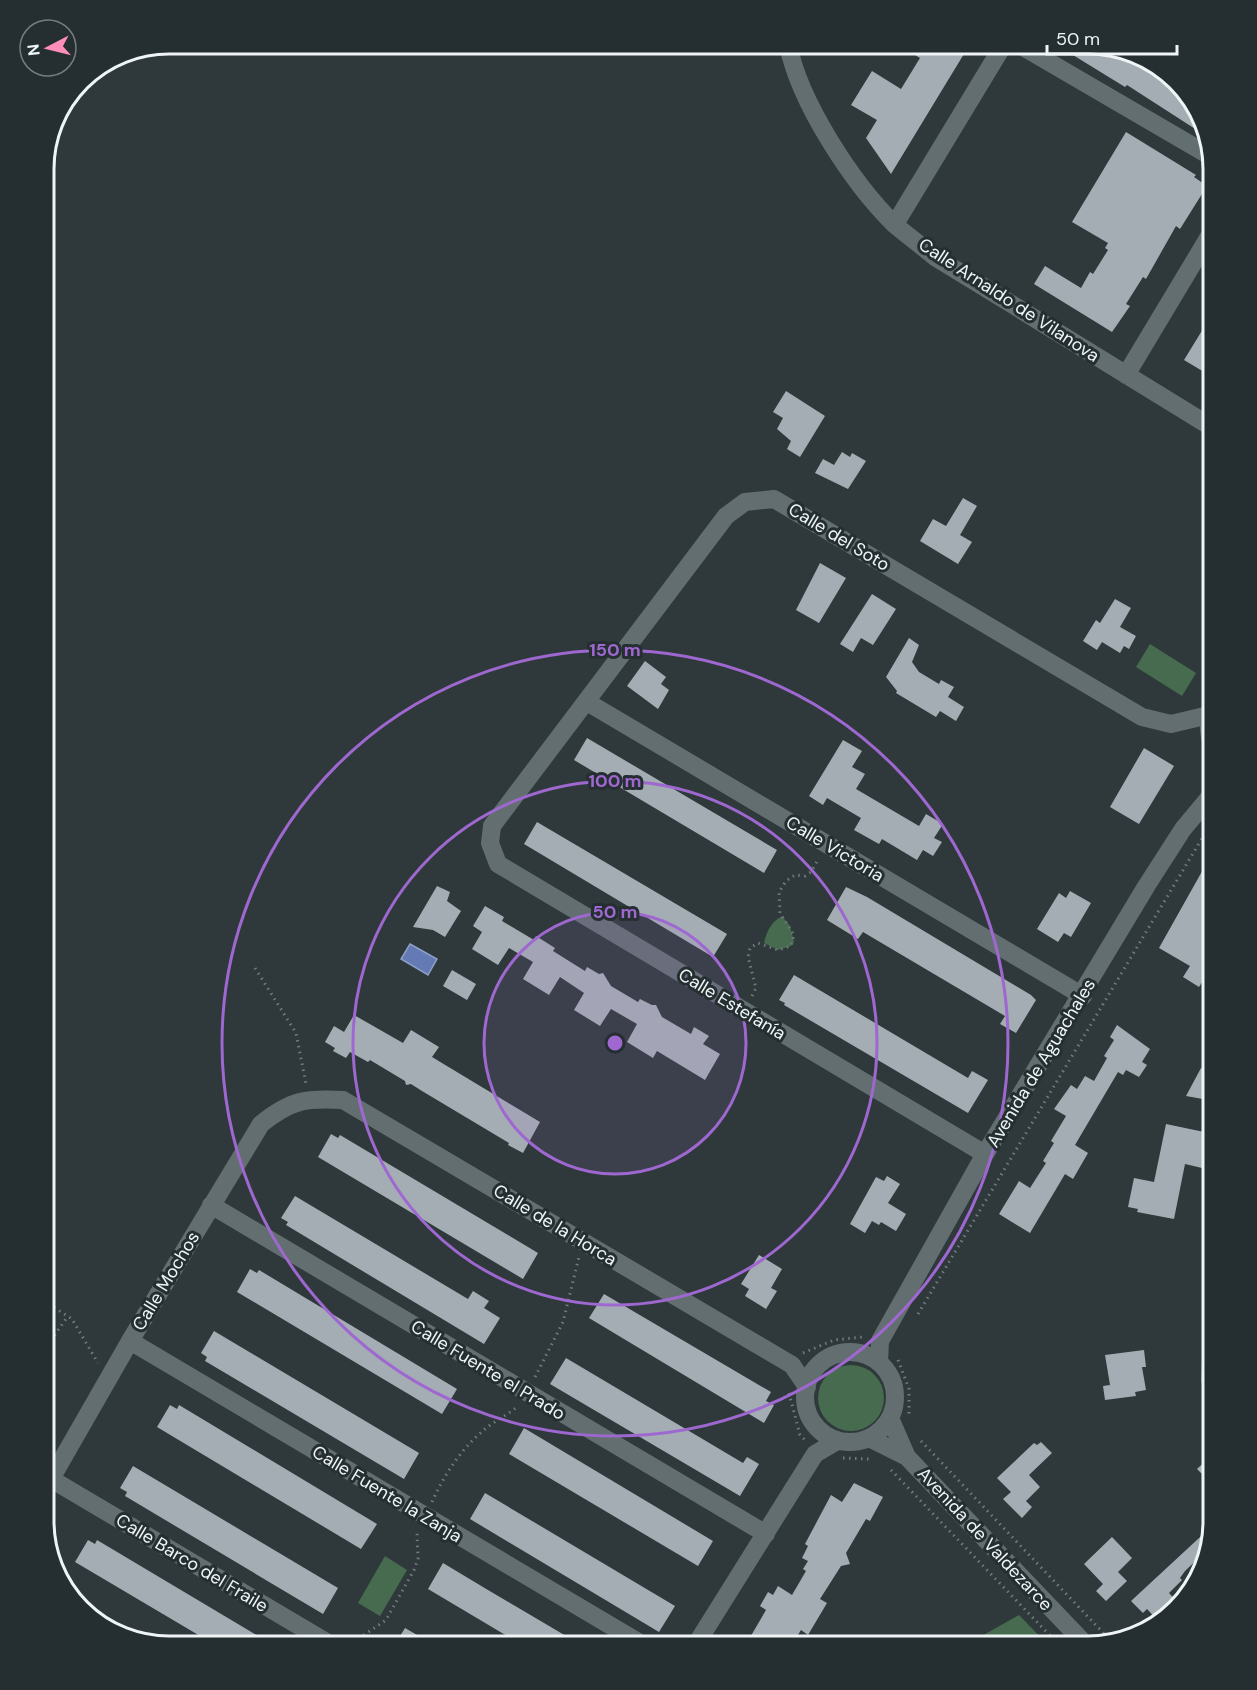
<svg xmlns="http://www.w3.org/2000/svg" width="1257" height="1690" viewBox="0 0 1257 1690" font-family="'DM Sans',sans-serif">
  <rect width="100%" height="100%" fill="#2f393b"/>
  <path fill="#466b4e" d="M 1150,644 L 1196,673 L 1182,696 L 1136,667 Z
    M 782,916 L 790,926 L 794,942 L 791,946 L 778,950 L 764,943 C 766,932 772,921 782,916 Z
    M818 1398a33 33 0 1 1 66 0a33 33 0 1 1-66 0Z
    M 385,1556 L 407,1570 L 380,1616 L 358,1603 Z
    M 1019,1615 L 1049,1646 L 964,1646 Z"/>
  <path fill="#647ab4" stroke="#8e9fc8" stroke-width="1.5" d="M 410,944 L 437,959 L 428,975 L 401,959 Z"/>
  <path fill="#a4adb4" d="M 897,44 L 970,44 L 891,174 L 866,138 L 877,120 L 851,105 L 872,71 L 901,89 L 920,58 Z
    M 1055,44 L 1096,44 L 1151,60 L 1193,100 L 1203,134 L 1127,85 L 1125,87 Z
    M 1126,132 L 1196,175 L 1194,177 L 1207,186 L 1180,229 L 1176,226 L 1146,279 L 1143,277 L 1126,304 L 1130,306 L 1112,332 L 1034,284 L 1045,266 L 1081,288 L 1090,272 L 1093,274 L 1108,250 L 1105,248 L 1108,243 L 1072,222 Z
    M 1214,311 L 1214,378 L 1184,360 Z
    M 786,391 L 825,416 L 800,457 L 787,449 L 791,441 L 777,429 L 783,418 L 773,412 Z
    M 842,452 L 850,457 L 852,453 L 866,461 L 848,489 L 815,473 L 823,459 L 834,465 Z
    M 963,498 L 977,506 L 960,535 L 972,542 L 958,564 L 920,541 L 933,519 L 946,526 Z
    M 820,563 L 846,578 L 819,623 L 796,610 Z
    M 872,594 L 896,609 L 873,645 L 861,638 L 853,652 L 840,644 Z
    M 1115,599 L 1131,608 L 1120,627 L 1136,636 L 1129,649 L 1124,646 L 1120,653 L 1102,642 L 1097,650 L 1083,641 L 1096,620 L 1100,623 Z
    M 909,638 L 919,645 L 912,662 L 919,672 L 939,684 L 941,680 L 954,687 L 948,697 L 964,707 L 956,721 L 940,711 L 936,717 L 896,693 L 897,691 L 886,677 Z
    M 645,661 L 666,677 L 661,684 L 669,690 L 658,709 L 627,686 Z
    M 587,738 L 777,850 L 764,873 L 574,760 Z
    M 843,740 L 862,751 L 852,767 L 865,774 L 856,789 L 919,826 L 926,814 L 943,824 L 934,838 L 942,842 L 933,856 L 923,850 L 917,860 L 882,839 L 879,844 L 854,830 L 861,818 L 827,798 L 823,805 L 809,796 Z
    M 1144,748 L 1174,766 L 1139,824 L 1110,807 Z
    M 537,822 L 727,934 L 713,957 L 524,844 Z
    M 1214,850 L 1214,919 L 1204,936 L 1214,942 L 1214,963 L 1199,987 L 1183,977 L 1190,966 L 1159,948 Z
    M 437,886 L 450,892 L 447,901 L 461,911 L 445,937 L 433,930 L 413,927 Z
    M 846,887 L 867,897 L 1031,995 L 1036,1000 L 1016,1033 L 1000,1024 L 1005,1016 L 863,932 L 858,939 L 827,920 Z
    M 1070,891 L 1091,903 L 1071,937 L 1064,933 L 1058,942 L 1037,929 L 1059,893 L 1066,898 Z
    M 485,906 L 504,917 L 502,921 L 534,940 L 536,936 L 555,948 L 553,951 L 585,971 L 587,967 L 599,974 L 603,973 L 611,986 L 638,1002 L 640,999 L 652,1005 L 656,1005 L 662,1017 L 691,1034 L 694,1027 L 709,1036 L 703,1044 L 720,1054 L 705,1080 L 657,1051 L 653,1058 L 627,1042 L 637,1024 L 611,1009 L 600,1026 L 574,1010 L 584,993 L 560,977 L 549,995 L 523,979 L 533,962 L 509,948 L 498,965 L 472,949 L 482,932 L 473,926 Z
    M 452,970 L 476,984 L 467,1000 L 443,986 Z
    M 794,975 L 968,1078 L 972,1071 L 988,1080 L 968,1113 L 784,1005 L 785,1003 L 779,1000 Z
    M 354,1015 L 403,1043 L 411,1030 L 439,1047 L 432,1057 L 540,1122 L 523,1153 L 508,1145 L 509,1143 L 422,1091 L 411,1084 L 406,1085 L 405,1081 L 370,1060 L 368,1062 L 350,1052 L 346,1058 L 333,1051 L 335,1048 L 325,1042 L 334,1026 L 344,1032 Z
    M 1117,1025 L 1150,1049 L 1142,1062 L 1147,1065 L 1139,1077 L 1126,1070 L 1123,1075 L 1118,1072 L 1075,1145 L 1088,1153 L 1073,1179 L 1065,1174 L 1030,1233 L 999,1214 L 1019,1181 L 1030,1188 L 1046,1163 L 1043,1161 L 1054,1143 L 1051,1141 L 1066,1116 L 1054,1109 L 1071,1085 L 1077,1089 L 1085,1076 L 1094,1081 L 1107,1058 L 1104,1056 L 1114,1040 L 1110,1037 Z
    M 1201,1068 L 1214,1071 L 1214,1101 L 1186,1096 Z
    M 1166,1124 L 1209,1133 L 1202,1168 L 1185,1164 L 1174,1219 L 1137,1212 L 1138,1209 L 1128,1207 L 1134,1178 L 1154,1182 Z
    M 331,1134 L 338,1138 L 340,1135 L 538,1253 L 523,1279 L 318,1157 Z
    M 887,1176 L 900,1184 L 888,1203 L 906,1214 L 896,1231 L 881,1222 L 879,1225 L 872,1221 L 865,1233 L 850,1224 L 876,1177 L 884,1181 Z
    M 295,1196 L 468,1299 L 473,1291 L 489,1301 L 484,1308 L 500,1318 L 484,1344 L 286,1225 L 288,1222 L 281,1218 Z
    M 759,1255 L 782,1269 L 771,1288 L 777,1291 L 766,1309 L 745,1296 L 749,1289 L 741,1284 Z
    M 250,1269 L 257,1273 L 259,1270 L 457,1389 L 442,1414 L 237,1292 Z
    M 604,1294 L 771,1392 L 766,1401 L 774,1405 L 764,1423 L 589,1318 Z
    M 214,1331 L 419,1453 L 404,1479 L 205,1361 L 207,1357 L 201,1353 Z
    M 1144,1350 L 1146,1367 L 1142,1367 L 1146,1390 L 1135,1392 L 1136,1396 L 1105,1400 L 1103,1386 L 1110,1385 L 1105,1355 Z
    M 566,1358 L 743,1463 L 747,1457 L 759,1464 L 740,1496 L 550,1384 Z
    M 170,1405 L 177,1409 L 179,1405 L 377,1524 L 361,1549 L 157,1427 Z
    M 524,1428 L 713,1541 L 698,1566 L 509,1454 Z
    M 1041,1442 L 1052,1453 L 1029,1475 L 1040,1487 L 1026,1501 L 1032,1507 L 1022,1518 L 1003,1499 L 1011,1492 L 997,1478 L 1034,1443 L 1037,1445 Z
    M 1214,1453 L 1214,1486 L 1197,1469 Z
    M 133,1466 L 338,1588 L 323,1614 L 125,1496 L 127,1492 L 120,1488 Z
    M 854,1483 L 883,1497 L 870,1521 L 866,1519 L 846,1553 L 850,1564 L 841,1566 L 820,1599 L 827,1603 L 808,1635 L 801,1630 L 791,1646 L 745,1646 L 766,1610 L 760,1606 L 768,1592 L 773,1595 L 778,1586 L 792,1595 L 806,1571 L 803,1569 L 808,1561 L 802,1558 L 808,1546 L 805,1544 L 831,1495 L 842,1502 Z
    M 485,1493 L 675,1606 L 659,1632 L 470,1519 Z
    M 1212,1526 L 1205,1552 L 1185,1571 L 1180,1578 L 1182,1580 L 1169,1593 L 1178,1603 L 1160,1623 L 1147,1609 L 1143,1613 L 1131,1601 Z
    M 1112,1537 L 1132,1558 L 1118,1572 L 1127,1581 L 1106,1601 L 1096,1591 L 1103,1584 L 1084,1564 Z
    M 88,1540 L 95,1544 L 97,1540 L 275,1646 L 217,1646 L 75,1562 Z
    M 443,1563 L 488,1590 L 583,1646 L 524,1646 L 428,1589 Z
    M 405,1628 L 436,1646 L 394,1646 Z"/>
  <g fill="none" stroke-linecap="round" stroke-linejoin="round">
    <path stroke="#727b7d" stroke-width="3" stroke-dasharray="1.5 4.5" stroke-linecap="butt" d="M 255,968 L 296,1033 L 306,1084
      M 752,996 L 756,988 L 748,957 L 750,948 L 758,943 L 778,950 L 791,946 L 794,935 L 780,913 L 779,892 L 786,881 L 795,875 L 805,876 L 811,872 L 819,858
      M 44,1301 L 72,1319 L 98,1363
      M 918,1314 L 1207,830
      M 44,1350 L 68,1316
      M 803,1353 L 834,1340 L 863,1337
      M 898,1360 L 909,1389 L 909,1414
      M 535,1377 L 563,1322 L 579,1257
      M 789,1393 L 800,1435 L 805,1440
      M 921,1441 L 1110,1640
      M 843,1458 L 870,1459
      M 891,1470 L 1060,1646
      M 432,1502 C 444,1475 461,1449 484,1430 C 494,1421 508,1415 518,1406
      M 358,1646 L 364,1635 L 386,1620 L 414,1570 L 418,1559 L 417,1532"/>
    <path stroke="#636e70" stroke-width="18" d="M 788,44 C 799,102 853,184 895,225 C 908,236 922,246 935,257 L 1213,428
      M 1018,44 L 1210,156
      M 895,224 L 1004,44
      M 1126,375 L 1213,230
      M 587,702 L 1083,996
      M 1213,748 C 1208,734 1207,720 1213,706
      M 985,1154 L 498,864 L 490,843 L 492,826 L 726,516 L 745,502 L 774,499 L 1142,717 L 1171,724 L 1209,715
      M 211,1205 L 766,1534
      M 130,1341 L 645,1646
      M805 1397a45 45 0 1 1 90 0a45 45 0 1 1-90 0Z
      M 879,1362 L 880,1341 L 985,1154 L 1147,885 L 1183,829 L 1213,793
      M 1213,1389 L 1210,1380 L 1213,1326
      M 890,1418 L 907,1457
      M 869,1438 L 907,1457 L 1087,1646
      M 51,1479 L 333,1646
      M 44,1491 L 130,1341 L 261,1124 C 291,1100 305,1098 343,1100 L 792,1365 L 807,1387
      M 695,1646 L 815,1454 L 837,1441"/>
  </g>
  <circle cx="615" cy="1043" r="131" fill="#9e68d0" fill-opacity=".12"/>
  <g fill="none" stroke="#9e68d0" stroke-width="3">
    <circle cx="615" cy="1043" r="131"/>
    <circle cx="615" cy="1043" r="262"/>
    <circle cx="615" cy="1043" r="393"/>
  </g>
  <g text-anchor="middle" stroke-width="6" stroke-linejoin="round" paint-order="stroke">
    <g font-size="18" fill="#eff5f6" stroke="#252f31">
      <text transform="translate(1009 300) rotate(33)" y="6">Calle Arnaldo de Vilanova</text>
      <text transform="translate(839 537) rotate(31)" y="6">Calle del Soto</text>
      <text transform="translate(835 849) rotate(31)" y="6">Calle Victoria</text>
      <text transform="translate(732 1004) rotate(31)" y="6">Calle Estefanía</text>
      <text transform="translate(1041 1063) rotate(-59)" y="6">Avenida de Aguachales</text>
      <text transform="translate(555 1225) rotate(31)" y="6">Calle de la Horca</text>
      <text transform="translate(166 1281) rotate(-59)" y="6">Calle Mochos</text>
      <text transform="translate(488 1370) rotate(31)" y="6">Calle Fuente el Prado</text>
      <text transform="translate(387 1494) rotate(31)" y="6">Calle Fuente la Zanja</text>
      <text transform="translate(985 1539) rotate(47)" y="6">Avenida de Valdezarce</text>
      <text transform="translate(192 1563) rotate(31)" y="6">Calle Barco del Fraile</text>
    </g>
  </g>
  <path d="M0 0H1257V1690H0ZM169 54H1088A115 115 0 0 1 1203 169V1521A115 115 0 0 1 1088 1636H169A115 115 0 0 1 54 1521V169A115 115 0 0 1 169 54Z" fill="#252f31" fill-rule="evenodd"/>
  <path fill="none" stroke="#eff5f6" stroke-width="3" d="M169 54H1088A115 115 0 0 1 1203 169V1521A115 115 0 0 1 1088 1636H169A115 115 0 0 1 54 1521V169A115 115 0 0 1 169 54Z"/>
  <circle cx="615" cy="1043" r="9" fill="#9e68d0" stroke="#252f31" stroke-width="3"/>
  <g font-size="18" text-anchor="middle" font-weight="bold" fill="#9e68d0" stroke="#252f31" stroke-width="6" stroke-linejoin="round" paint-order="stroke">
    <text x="615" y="656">150 m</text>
    <text x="615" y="787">100 m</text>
    <text x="615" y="918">50 m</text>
  </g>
  <g transform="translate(48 48) rotate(263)"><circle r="28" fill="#252f31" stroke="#767e80" stroke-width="1.5"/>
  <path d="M0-4.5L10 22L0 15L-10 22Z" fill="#ff8ebb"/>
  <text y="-9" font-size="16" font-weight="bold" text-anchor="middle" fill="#eff5f6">N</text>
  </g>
  <path d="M1047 45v9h130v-9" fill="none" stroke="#eff5f6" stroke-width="3"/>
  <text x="1056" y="45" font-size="18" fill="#eff5f6" stroke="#252f31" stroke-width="4.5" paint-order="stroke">50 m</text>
</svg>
